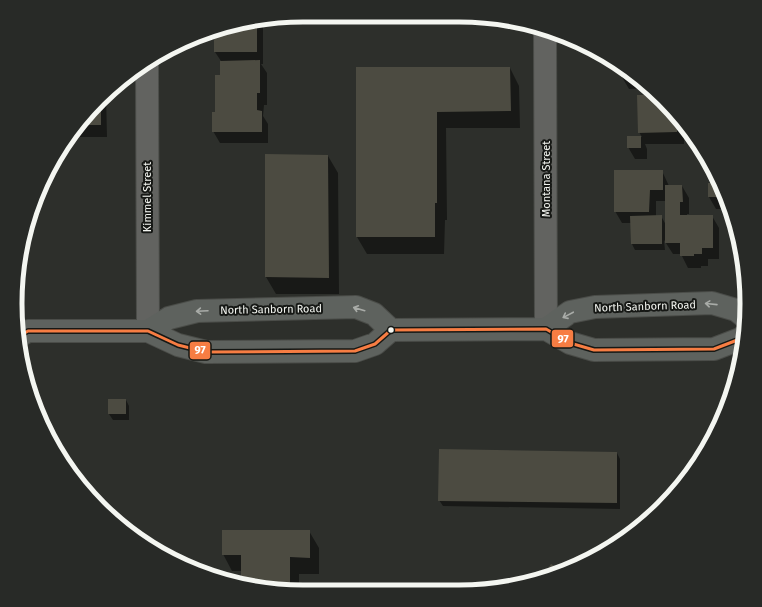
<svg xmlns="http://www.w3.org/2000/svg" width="762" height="607" viewBox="0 0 762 607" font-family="'Fira Sans',sans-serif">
  <rect width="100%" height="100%" fill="#2d2f2b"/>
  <path fill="#0007" fill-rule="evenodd" d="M 263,20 L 263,64 L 261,64 L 267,73 L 267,105 L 264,105 L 263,116 L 268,124 L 268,143 L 220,143 L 213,131 L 221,76 L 221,61 L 215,52 L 215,40 L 212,32 L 229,25 Z
    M 357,68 L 510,68 L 519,86 L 520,128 L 446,128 L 447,220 L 445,220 L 444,254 L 367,254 L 357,237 Z
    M 622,68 L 649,86 L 650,88 L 629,89 L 622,77 Z
    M 106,94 L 107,137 L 71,137 L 100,99 Z
    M 638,96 L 656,96 L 686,132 L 684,132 L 684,144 L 645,144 L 647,149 L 647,159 L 635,159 L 628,147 L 628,137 L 642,137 L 639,132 Z
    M 704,155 L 708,159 L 718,181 L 711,181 L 704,169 Z
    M 328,156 L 338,173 L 339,294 L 276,294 L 266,277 Z
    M 662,171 L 669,186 L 682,186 L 689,198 L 689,214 L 687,214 L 687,216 L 712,216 L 719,228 L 719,259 L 708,259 L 708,266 L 701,266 L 701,268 L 688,268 L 681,254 L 673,254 L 664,240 L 665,250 L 635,250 L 632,244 L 631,223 L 622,223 L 615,211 ZM 656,201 L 666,201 L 666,225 L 661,216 L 656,216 Z
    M 718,184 L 725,196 L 725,209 L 716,209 L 709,197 Z
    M 109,400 L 126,400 L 129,406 L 129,420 L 113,420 L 109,414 Z
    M 617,453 L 620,459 L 620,509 L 443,506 L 439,500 Z
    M 309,531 L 319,548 L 319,574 L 299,574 L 299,588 L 242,585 L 242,571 L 232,571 L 223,554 Z"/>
  <path fill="#4c4b41" d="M 257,21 L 257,52 L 214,52 L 214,35 L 211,35 L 211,32 L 229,25 Z
    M 260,60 L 260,93 L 257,93 L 257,110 L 262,111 L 262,132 L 212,132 L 212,112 L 215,112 L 215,75 L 220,75 L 220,61 Z
    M 356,67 L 510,67 L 511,111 L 437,112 L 437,203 L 435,203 L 435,237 L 356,237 Z
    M 621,67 L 635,77 L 621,77 Z
    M 637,95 L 655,95 L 677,121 L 677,132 L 638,133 Z
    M 101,98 L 101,125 L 80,125 L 100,99 Z
    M 627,136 L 641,136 L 641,148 L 627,148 Z
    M 703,153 L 708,159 L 713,169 L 703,169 Z
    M 265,154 L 328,155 L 329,278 L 265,277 Z
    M 614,170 L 663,170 L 663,190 L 650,190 L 649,212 L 614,212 Z
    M 708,183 L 719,183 L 719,197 L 708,197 Z
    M 665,185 L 682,185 L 683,202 L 680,202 L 680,215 L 713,215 L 713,248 L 702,248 L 702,254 L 694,254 L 694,256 L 680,256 L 680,243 L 665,243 Z
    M 662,215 L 662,244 L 631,244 L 630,216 Z
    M 108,399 L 126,399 L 126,414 L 108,414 Z
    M 439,449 L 617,452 L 617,503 L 438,501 Z
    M 222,530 L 310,530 L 310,558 L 290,557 L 290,587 L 247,586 L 241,585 L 241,555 L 222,555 Z
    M 551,564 L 562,570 L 541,579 Z"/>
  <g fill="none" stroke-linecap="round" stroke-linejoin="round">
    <defs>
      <path id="minor" d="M 545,29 L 546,329
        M 147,63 L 148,331"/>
      <path id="secondary" d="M 546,329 L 570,312 L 595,307 L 712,303 L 736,310 L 746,318
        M 148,331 L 169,318 L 197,311 L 356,307 L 374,314 L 391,330
        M 19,336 L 28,331 L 148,331 L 178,345 L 206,352 L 355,351 L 375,344 L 391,330 L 546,329 L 570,343 L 594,350 L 714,349 L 740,339 L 744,336"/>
    </defs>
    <use href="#minor" stroke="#4a4c48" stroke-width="24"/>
    <use href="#secondary" stroke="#4a4c48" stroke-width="24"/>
    <use href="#minor" stroke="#626360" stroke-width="22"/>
    <use href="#secondary" stroke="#5e625e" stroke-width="22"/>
    <defs>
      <path id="bus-1" d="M 19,336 L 28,331 L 148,331 L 178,345 L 206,352 L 355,351 L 375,344 L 391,330 L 546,329 L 570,343 L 594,350 L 714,349 L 740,339 L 744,336"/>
    </defs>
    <use href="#bus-1" stroke="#161815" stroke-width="6"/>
    <use href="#bus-1" stroke="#f77d43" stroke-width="3"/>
  </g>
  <defs><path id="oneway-shaft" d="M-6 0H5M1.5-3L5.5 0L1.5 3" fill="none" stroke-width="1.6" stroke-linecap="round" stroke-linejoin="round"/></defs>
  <g stroke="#a9aca8">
    <use href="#oneway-shaft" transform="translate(711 304) rotate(-174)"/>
    <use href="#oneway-shaft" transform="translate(359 309) rotate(-164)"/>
    <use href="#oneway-shaft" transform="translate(202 311) rotate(177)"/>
    <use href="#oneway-shaft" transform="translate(568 315) rotate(152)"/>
  </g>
  <circle fill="#f4f6f1" stroke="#161815" stroke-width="1.5" cx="391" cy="330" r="3.5"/>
  <g text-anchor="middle" stroke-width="4" stroke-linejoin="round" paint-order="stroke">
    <g font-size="11" fill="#f4f6f1" stroke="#161815">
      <text transform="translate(546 179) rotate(-90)" y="4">Montana Street</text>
      <text transform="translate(147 197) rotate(-90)" y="4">Kimmel Street</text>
      <text transform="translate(645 306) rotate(-2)" y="4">North Sanborn Road</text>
      <text transform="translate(271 309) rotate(-1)" y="4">North Sanborn Road</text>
    </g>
  </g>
  <path d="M0 0H762V607H0ZM303 22H459A281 281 0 0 1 740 303V304A281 281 0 0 1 459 585H303A281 281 0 0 1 22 304V303A281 281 0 0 1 303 22Z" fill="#282a27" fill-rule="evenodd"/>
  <path fill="none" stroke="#f4f6f1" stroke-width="5" d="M303 22H459A281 281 0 0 1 740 303V304A281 281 0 0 1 459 585H303A281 281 0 0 1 22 304V303A281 281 0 0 1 303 22Z"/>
  <g stroke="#161815" stroke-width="1.5">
    <rect x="551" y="329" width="23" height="19" rx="4" fill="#f77d43"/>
    <rect x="189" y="341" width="22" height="19" rx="4" fill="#f77d43"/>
  </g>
  <g font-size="11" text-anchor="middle" font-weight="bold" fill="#fff">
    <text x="563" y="343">97</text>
    <text x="200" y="354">97</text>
  </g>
</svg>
